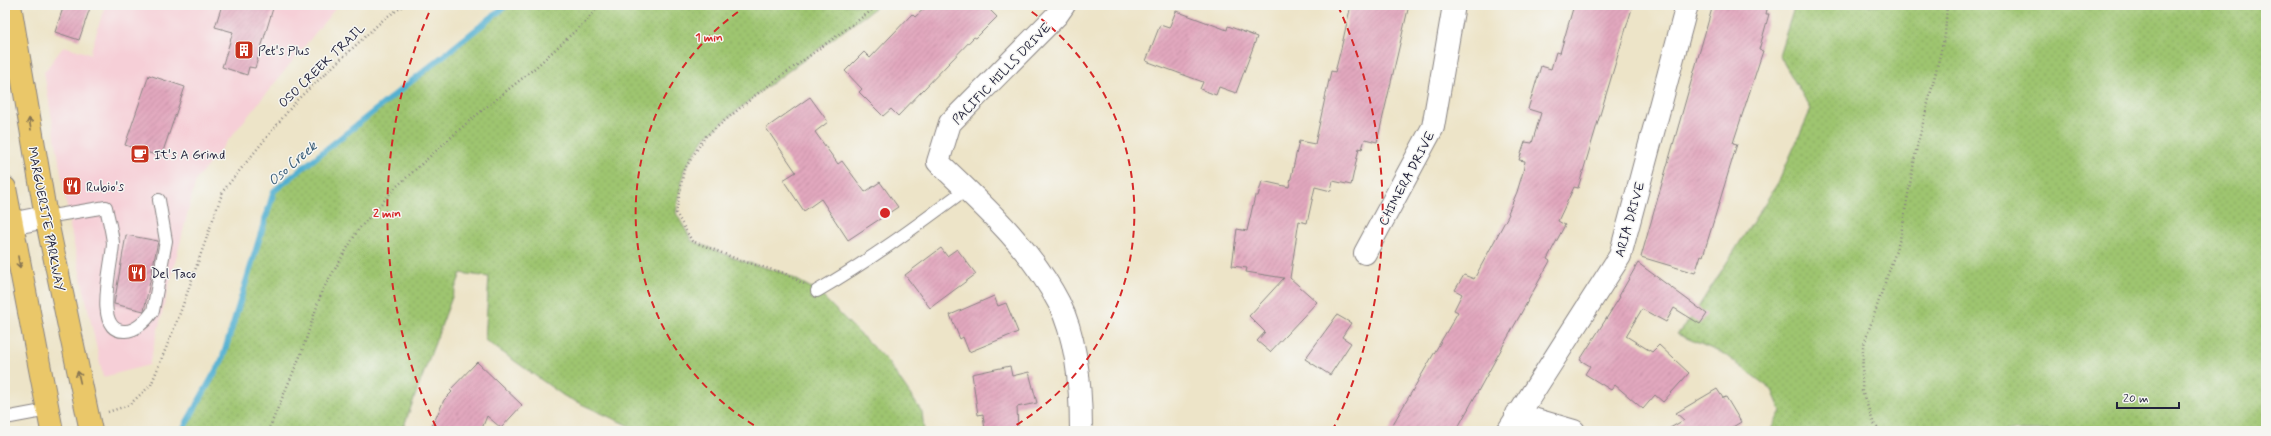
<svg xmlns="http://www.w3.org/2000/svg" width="2271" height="436" viewBox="0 0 2271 436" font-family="Mynerve,sans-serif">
  <defs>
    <pattern id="grass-dots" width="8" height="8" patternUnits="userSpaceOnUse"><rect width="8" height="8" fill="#9ec570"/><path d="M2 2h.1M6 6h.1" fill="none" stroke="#88a962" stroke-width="1.8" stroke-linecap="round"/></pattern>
    <pattern id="building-hatch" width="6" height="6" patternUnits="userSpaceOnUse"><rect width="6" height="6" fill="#e2a7be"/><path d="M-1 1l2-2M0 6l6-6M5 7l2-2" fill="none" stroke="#c28fa4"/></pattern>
  </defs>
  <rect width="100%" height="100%" fill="#f6f6f2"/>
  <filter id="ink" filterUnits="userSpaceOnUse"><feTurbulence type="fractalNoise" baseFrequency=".025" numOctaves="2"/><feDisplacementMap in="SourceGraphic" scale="8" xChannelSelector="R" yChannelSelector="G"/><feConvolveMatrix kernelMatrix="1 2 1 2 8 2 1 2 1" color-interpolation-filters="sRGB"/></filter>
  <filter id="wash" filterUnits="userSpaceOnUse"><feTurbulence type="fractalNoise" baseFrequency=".012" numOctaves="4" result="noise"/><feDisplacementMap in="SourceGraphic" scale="16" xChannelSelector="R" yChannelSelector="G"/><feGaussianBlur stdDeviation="0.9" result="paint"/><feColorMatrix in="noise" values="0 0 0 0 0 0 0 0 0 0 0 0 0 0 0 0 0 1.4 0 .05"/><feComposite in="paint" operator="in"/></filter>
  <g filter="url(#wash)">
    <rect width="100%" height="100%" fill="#ede4c8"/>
    <path fill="#f6cfd7" d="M 105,5 L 338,5 L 196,180 L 149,365 L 103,377 L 71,231 L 44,72 L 64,46 L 90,54 Z"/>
    <path fill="url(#grass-dots)" stroke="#607456" d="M 507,5 L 879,5 L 757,94 L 705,137 L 684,170 L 676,213 L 692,241 L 742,261 L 784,273 L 817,291 L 887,361 L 922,412 L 924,431 L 640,431 L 564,396 L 485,340 L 489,277 L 461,273 L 402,431 L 182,431 L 222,360 L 274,191 Z
      M 1795,5 L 2266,5 L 2266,431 L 1770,431 L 1781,411 L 1772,390 L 1724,354 L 1677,334 L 1692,317 L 1779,181 L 1811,109 L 1779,55 Z"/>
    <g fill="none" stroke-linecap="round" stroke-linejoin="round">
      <path stroke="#53b0d1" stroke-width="6" d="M 182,431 L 222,360 L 274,191 L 507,5"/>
    </g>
    <g id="blocks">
      <path fill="url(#building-hatch)" d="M 64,5 L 91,5 L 79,40 L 55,32 Z
        M 222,5 L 274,5 L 255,68 L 249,67 L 247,75 L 222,67 L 233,32 L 215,27 Z
        M 928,5 L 985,5 L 997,17 L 976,38 L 974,37 L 898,116 L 891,109 L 883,116 L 859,92 L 862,89 L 845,71 L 864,52 L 870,58 L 912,14 L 915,17 Z
        M 1351,5 L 1409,5 L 1377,142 L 1365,139 L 1362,149 L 1359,148 L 1351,185 L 1333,181 L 1331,191 L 1315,187 L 1307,223 L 1299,221 L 1290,278 L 1317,302 L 1270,352 L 1257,341 L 1265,332 L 1249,316 L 1284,278 L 1246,272 L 1247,268 L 1232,266 L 1237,229 L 1247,231 L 1255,196 L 1258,196 L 1262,181 L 1289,187 L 1299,141 L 1315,144 L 1331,71 L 1335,72 L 1340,53 Z
        M 1574,5 L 1633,5 L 1578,188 L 1574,187 L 1558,221 L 1565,225 L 1547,259 L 1550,261 L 1456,431 L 1389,431 L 1458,312 L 1454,310 L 1462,294 L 1455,290 L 1464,275 L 1474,279 L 1509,214 L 1508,213 L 1517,192 L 1523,172 L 1525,161 L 1519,160 L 1525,142 L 1532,143 L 1541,113 L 1528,109 L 1541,66 L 1551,69 L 1556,52 L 1560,53 Z
        M 1713,5 L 1768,5 L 1766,14 L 1769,14 L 1759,50 L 1763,51 L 1733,143 L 1737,144 L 1703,256 L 1701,255 L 1695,273 L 1641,257 Z
        M 1176,11 L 1227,30 L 1228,26 L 1257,37 L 1236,93 L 1219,87 L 1216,95 L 1200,89 L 1203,82 L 1146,61 L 1160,25 L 1169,28 Z
        M 149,75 L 185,87 L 161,157 L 125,145 Z
        M 810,97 L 828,122 L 815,132 L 838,164 L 842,161 L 865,192 L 880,182 L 898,207 L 848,240 L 821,199 L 804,211 L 783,180 L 796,172 L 766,128 Z
        M 126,235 L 158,241 L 144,311 L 114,304 Z
        M 941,248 L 947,256 L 957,249 L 976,274 L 930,308 L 905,275 Z
        M 1638,263 L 1707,314 L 1700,324 L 1674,308 L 1666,322 L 1642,309 L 1626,336 L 1652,352 L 1659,345 L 1689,373 L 1663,402 L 1655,395 L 1643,409 L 1615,385 L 1611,390 L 1585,374 L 1590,366 L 1580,360 L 1620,297 L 1619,296 Z
        M 994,296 L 998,306 L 1006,303 L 1018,332 L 969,352 L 963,337 L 960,339 L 950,315 Z
        M 1337,315 L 1351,323 L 1342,337 L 1351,343 L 1330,375 L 1305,359 Z
        M 477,362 L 522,405 L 501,428 L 487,416 L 481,431 L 430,431 L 444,400 L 452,392 L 450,390 Z
        M 1010,366 L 1012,376 L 1029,372 L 1037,403 L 1017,407 L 1018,431 L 985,431 L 983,414 L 978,415 L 972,374 Z
        M 1717,389 L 1723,398 L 1726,397 L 1741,422 L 1726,431 L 1665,431 L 1684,420 L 1676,413 Z"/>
    </g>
  </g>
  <g filter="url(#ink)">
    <use href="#blocks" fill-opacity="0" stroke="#888382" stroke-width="1"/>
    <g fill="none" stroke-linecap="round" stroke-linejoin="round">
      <defs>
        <path id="service" d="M 46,217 L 106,207 C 108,218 112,231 113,243 C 113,262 92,331 124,331 C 135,332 147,320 153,311 L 166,241 L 159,200
          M 817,291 C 869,261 918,225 966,189
          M 5,418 L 48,410"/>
        <path id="minor" d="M 1365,253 L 1433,127 L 1454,5
          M 1516,414 L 1574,431
          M 1508,431 L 1620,256 L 1687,5"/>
        <path id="tertiary" d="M 1064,5 L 1057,15 L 950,123 L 938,162 C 983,205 1030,247 1059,303 C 1077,339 1081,391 1081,431
          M 5,225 L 46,217"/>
        <path id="primary" d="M 10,5 L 46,217 L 91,431
          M 5,188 L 52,431"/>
      </defs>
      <use href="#service" stroke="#888382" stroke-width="14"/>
      <use href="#minor" stroke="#888382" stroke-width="24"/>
      <use href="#tertiary" stroke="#888382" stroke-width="24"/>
      <use href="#primary" stroke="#888382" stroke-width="24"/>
      <path stroke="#888382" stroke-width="2.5" stroke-dasharray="1 3" stroke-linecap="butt" d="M 804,284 L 784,273 L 742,261 L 692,241 L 676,213 L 684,170 L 705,137 L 757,94 L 879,5
        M 108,412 L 129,405 L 151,385 L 179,316 L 223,191 L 297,100 L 385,18 L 405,5
        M 268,431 L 301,354 L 322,291 L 358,230 L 396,187 L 469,121 L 535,68 L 587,20 L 599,5
        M 1880,431 L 1874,424 L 1862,391 L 1863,347 L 1900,239 L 1916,151 L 1945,35 L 1947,5
        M 2260,431 L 2266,420"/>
      <use href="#service" stroke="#fff" stroke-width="12"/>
      <use href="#minor" stroke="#fff" stroke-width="22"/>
      <use href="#tertiary" stroke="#fff" stroke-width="22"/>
      <use href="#primary" stroke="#eac769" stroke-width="22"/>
    </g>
    <defs><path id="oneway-shaft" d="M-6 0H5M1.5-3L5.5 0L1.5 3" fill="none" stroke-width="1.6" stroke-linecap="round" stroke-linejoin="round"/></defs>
    <g stroke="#867452">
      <use href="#oneway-shaft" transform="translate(30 124) rotate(-100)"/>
      <use href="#oneway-shaft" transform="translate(19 262) rotate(80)"/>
      <use href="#oneway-shaft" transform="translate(79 377) rotate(-103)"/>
    </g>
  </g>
  <g fill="none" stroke="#d62828" stroke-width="2" stroke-dasharray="7 5">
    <path d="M764 431A249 249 0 0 1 748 5M1022 5A249 249 0 0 1 1006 431"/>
    <path d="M436 427A498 498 0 0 1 432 6M1338 6A498 498 0 0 1 1334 427"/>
  </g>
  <defs>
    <symbol id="building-square" viewBox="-11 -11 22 22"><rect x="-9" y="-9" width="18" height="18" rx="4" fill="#c8321e" stroke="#f6f6f2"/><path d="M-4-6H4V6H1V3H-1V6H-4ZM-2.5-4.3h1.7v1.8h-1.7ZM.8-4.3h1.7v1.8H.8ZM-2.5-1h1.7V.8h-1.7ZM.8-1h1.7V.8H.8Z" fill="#fff"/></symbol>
    <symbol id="cafe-square" viewBox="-11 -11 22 22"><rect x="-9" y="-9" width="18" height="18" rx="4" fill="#c8321e" stroke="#f6f6f2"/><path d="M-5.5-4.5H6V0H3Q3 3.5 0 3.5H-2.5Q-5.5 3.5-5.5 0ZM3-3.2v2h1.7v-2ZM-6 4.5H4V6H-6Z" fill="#fff"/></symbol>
    <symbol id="restaurant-square" viewBox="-11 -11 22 22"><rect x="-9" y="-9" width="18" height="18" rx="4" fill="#c8321e" stroke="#f6f6f2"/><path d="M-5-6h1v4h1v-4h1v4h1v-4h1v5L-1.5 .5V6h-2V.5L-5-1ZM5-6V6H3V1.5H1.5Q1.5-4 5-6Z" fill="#fff"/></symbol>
  </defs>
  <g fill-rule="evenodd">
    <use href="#building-square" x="233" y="39" width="22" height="22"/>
    <use href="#cafe-square" x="129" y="143" width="22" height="22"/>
    <use href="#restaurant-square" x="61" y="175" width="22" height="22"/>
    <use href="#restaurant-square" x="126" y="262" width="22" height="22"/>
  </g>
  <g text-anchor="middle" stroke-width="3" stroke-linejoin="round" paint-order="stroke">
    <g font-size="13" fill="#22223b" stroke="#f6f6f2" text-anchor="start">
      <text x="258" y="55">Pet's Plus</text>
      <text x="154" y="159">It's A Grind</text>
      <text x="86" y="191">Rubio's</text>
      <text x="151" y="278">Del Taco</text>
    </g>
    <g font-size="13" fill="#22223b" stroke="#f6f6f2">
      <text transform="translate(321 65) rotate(-44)" y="5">OSO CREEK TRAIL</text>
      <text transform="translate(1001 73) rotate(-46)" y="5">PACIFIC HILLS DRIVE</text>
      <text transform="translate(1406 178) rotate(-62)" y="5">CHIMERA DRIVE</text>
      <text transform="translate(47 219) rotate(79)" y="5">MARGUERITE PARKWAY</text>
      <text transform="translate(1629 219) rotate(-74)" y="5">ARIA DRIVE</text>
    </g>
    <g font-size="14" font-style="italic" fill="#365b77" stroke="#f6f6f2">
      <text transform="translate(292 163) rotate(-41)" y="5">Oso Creek</text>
    </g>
  </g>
  <circle cx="885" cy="213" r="6" fill="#d62828" stroke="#f6f6f2" stroke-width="2"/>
  <g font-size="12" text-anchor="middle" font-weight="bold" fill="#d62828" stroke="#f6f6f2" stroke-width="3" stroke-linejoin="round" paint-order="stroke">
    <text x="709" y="41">1 min</text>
    <text x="387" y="217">2 min</text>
  </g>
  <rect width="2271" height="436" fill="none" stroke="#f6f6f2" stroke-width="20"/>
  <path d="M2117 402v6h62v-6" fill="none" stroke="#22223b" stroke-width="2"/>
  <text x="2123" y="402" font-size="12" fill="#22223b" stroke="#f6f6f2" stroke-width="3" paint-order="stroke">20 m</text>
</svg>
